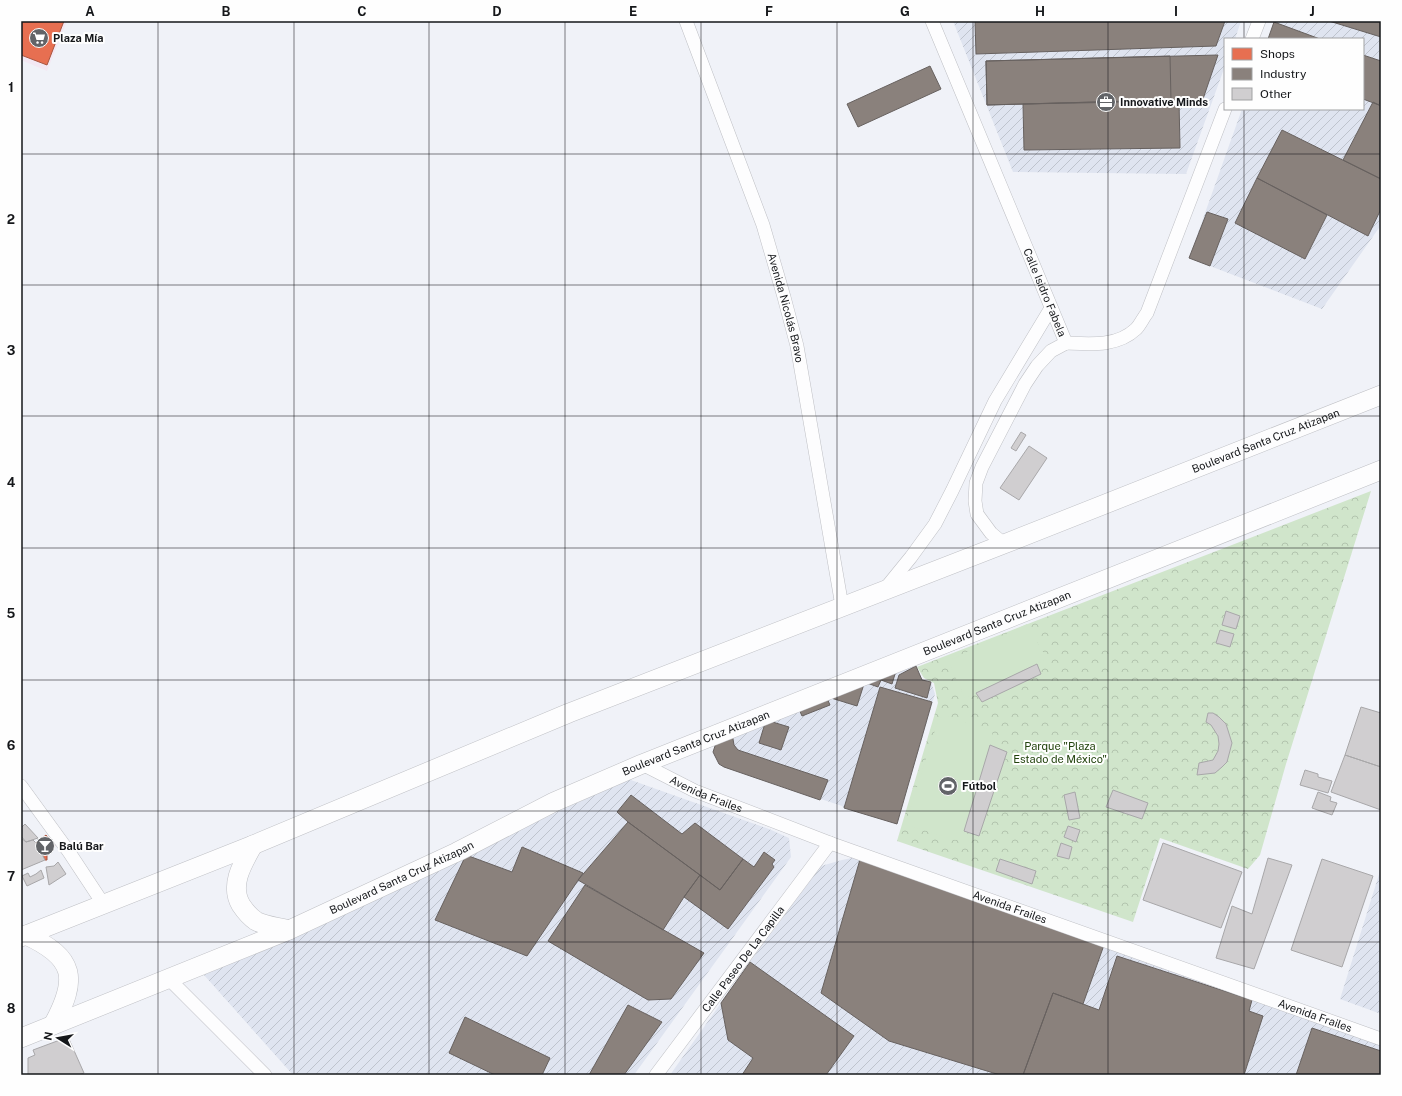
<svg xmlns="http://www.w3.org/2000/svg" width="1402" height="1096" viewBox="0 0 1402 1096" font-family="'Public Sans',sans-serif">
  <defs>
    <pattern id="industrial-furrows" width="10" height="10" patternUnits="userSpaceOnUse"><rect width="10" height="10" fill="#dfe4f0"/><path d="M-1 1l2-2M0 10L10 0M9 11l2-2" fill="none" stroke="#bec3cd"/></pattern>
    <pattern id="park-crowns" width="20" height="18" patternUnits="userSpaceOnUse"><rect width="20" height="18" fill="#d0e5cb"/><path d="M2 6a3 3 0 1 1 6 0M12 15a3 3 0 1 1 6 0" fill="none" stroke="#b2c4ae"/></pattern>
  </defs>
  <rect width="100%" height="100%" fill="#f0f2f8"/>
  <path fill="#f3e8f3" d="M 21,21 L 67,21 L 47,71 L 21,60 Z"/>
  <path fill="url(#industrial-furrows)" d="M 953,21 L 1241,21 L 1235,39 L 1225,39 L 1225,66 L 1186,174 L 1013,172 Z
    M 1275,21 L 1381,21 L 1381,225 L 1322,309 L 1189,258 L 1242,109 L 1363,109 L 1363,39 L 1268,39 Z
    M 913,660 L 922,679 L 931,682 L 935,694 L 897,824 L 844,808 L 842,806 L 724,767 L 719,764 L 714,755 L 713,752 L 716,743 Z
    M 628,779 L 769,829 L 789,838 L 791,857 L 634,1075 L 293,1075 L 204,975 L 466,855 Z
    M 861,856 L 1381,1043 L 1381,1075 L 670,1075 L 750,962 L 821,866 L 842,860 Z
    M 1381,868 L 1381,1014 L 1340,999 Z"/>
  <path fill="url(#park-crowns)" d="M 1371,491 L 1286,764 L 1260,855 L 1248,869 L 1160,838 L 1133,922 L 897,841 L 938,703 L 934,683 L 924,678 L 917,667 Z"/>
  <path fill="#d0e5cb" d="M 1027,624 L 1047,659 L 965,698 L 948,661 Z
    M 942,716 L 946,716 L 987,729 L 992,732 L 993,738 L 963,835 L 959,839 L 955,840 L 911,826 L 908,823 L 908,816 L 938,721 Z"/>
  <path fill="#e76f51" stroke="#a85540" d="M 21,21 L 64,21 L 47,65 L 21,55 Z
    M 46,835 L 55,846 L 47,852 L 47,860 L 45,860 L 36,843 Z"/>
  <path fill="#8a817c" stroke="#67615f" d="M 975,21 L 1225,21 L 1216,46 L 976,54 Z
    M 1329,21 L 1381,21 L 1381,37 Z
    M 1274,22 L 1320,39 L 1268,39 Z
    M 1218,55 L 1203,99 L 987,105 L 986,61 Z
    M 1363,55 L 1381,61 L 1381,98 L 1379,105 L 1363,99 Z
    M 1170,56 L 1171,100 L 987,105 L 986,61 Z
    M 930,66 L 941,89 L 858,127 L 847,104 Z
    M 1179,101 L 1180,148 L 1024,150 L 1023,104 Z
    M 1373,102 L 1381,106 L 1381,179 L 1343,160 Z
    M 1282,130 L 1381,179 L 1381,209 L 1368,236 L 1257,178 Z
    M 1257,178 L 1327,215 L 1305,259 L 1235,223 Z
    M 1207,212 L 1228,219 L 1210,266 L 1189,258 Z
    M 898,664 L 892,684 L 881,680 L 878,687 L 867,683 Z
    M 916,666 L 922,680 L 931,682 L 927,698 L 895,688 L 899,675 Z
    M 864,684 L 857,706 L 831,698 Z
    M 880,687 L 932,702 L 897,824 L 844,808 Z
    M 826,696 L 830,705 L 802,716 L 798,707 Z
    M 766,720 L 789,727 L 781,750 L 759,743 Z
    M 732,733 L 734,745 L 738,750 L 828,780 L 820,800 L 724,767 L 719,764 L 713,752 L 716,743 Z
    M 631,795 L 682,834 L 695,823 L 743,859 L 720,890 L 628,822 L 617,812 Z
    M 628,822 L 700,875 L 684,897 L 663,930 L 578,880 Z
    M 522,847 L 583,873 L 527,956 L 435,920 L 466,855 L 512,872 Z
    M 764,852 L 775,860 L 772,864 L 774,867 L 728,929 L 684,897 L 700,875 L 720,890 L 743,859 L 754,867 Z
    M 861,856 L 1104,945 L 1083,1004 L 1053,993 L 1023,1075 L 1000,1075 L 889,1041 L 821,993 Z
    M 585,885 L 704,953 L 671,999 L 648,1000 L 548,941 Z
    M 1117,956 L 1252,1000 L 1249,1011 L 1263,1016 L 1244,1075 L 1023,1075 L 1053,993 L 1099,1010 Z
    M 750,962 L 854,1036 L 826,1075 L 742,1075 L 753,1058 L 728,1040 L 721,1003 Z
    M 628,1005 L 662,1022 L 624,1075 L 589,1075 Z
    M 465,1017 L 550,1058 L 542,1075 L 495,1075 L 449,1053 Z
    M 1312,1028 L 1381,1051 L 1381,1075 L 1296,1075 Z"/>
  <path fill="#d0ced0" stroke="#a8a7a9" d="M 1021,432 L 1026,435 L 1016,451 L 1011,448 Z
    M 1029,446 L 1047,458 L 1019,500 L 1000,488 Z
    M 1226,611 L 1240,616 L 1236,629 L 1222,625 Z
    M 1220,630 L 1234,634 L 1230,647 L 1216,643 Z
    M 1037,664 L 1041,674 L 982,702 L 976,693 Z
    M 1361,707 L 1381,713 L 1381,767 L 1345,755 Z
    M 1208,713 L 1213,713 L 1219,717 L 1226,724 L 1232,743 L 1227,762 L 1222,767 L 1215,773 L 1197,775 L 1199,763 L 1213,760 L 1218,751 L 1219,744 L 1218,736 L 1211,725 L 1206,722 Z
    M 990,745 L 1007,752 L 979,836 L 964,831 Z
    M 1345,755 L 1381,767 L 1381,810 L 1331,792 Z
    M 1305,770 L 1318,774 L 1318,777 L 1332,781 L 1328,793 L 1300,785 Z
    M 1113,790 L 1148,803 L 1142,819 L 1106,807 Z
    M 1075,792 L 1080,818 L 1069,820 L 1064,795 Z
    M 1318,792 L 1331,797 L 1330,801 L 1337,803 L 1332,815 L 1312,808 Z
    M 25,824 L 38,838 L 26,842 L 21,836 L 21,828 Z
    M 1068,826 L 1080,830 L 1076,842 L 1064,837 Z
    M 21,838 L 26,842 L 33,840 L 36,843 L 45,860 L 21,870 Z
    M 1061,843 L 1072,847 L 1069,859 L 1057,856 Z
    M 1163,843 L 1242,872 L 1221,928 L 1143,900 Z
    M 1268,858 L 1292,865 L 1254,969 L 1216,958 L 1232,906 L 1252,914 Z
    M 1000,859 L 1036,871 L 1032,884 L 996,871 Z
    M 1322,859 L 1373,876 L 1342,967 L 1291,950 Z
    M 58,862 L 66,874 L 49,885 L 46,867 L 54,866 Z
    M 41,870 L 44,878 L 27,886 L 22,876 L 28,873 L 30,877 L 36,874 Z
    M 68,1037 L 84,1073 L 78,1075 L 28,1075 L 28,1058 L 35,1055 L 33,1050 Z"/>
  <g fill="none" stroke-linecap="round" stroke-linejoin="round">
    <defs>
      <g id="minor">
        <path id="s1" d="M 686,21 L 763,225 L 784,297 L 797,346 L 842,606"/>
        <path id="s2" d="M 932,21 L 1066,343"/>
        <path d="M 1252,39 L 1259,21"/>
        <path d="M 1066,343 C 1090,344 1117,347 1136,329 C 1140,325 1143,318 1147,313 L 1225,109"/>
        <path d="M 1004,544 L 991,533 L 977,514 L 975,501 L 976,483 L 982,467 L 1025,384 L 1037,366 L 1051,351 L 1066,343"/>
        <path d="M 885,589 L 911,557 L 935,524 L 952,491 L 995,401 L 1051,308"/>
        <path id="s3" d="M 642,764 L 695,791 L 830,843 L 1381,1039"/>
        <path d="M 21,786 L 69,852 L 104,905"/>
        <path d="M 169,979 L 265,1075"/>
        <path id="s4" d="M 656,1075 L 830,843"/>
      </g>
      <g id="secondary">
        <path d="M 253,845 C 243,863 229,885 241,905 C 245,911 250,917 256,921 C 265,926 279,927 289,930"/>
        <path d="M 26,935 C 76,958 78,979 53,1025"/>
        <path id="s5" d="M 21,937 L 253,845 L 569,713 L 1004,544 L 1381,395"/>
        <path id="s6" d="M 21,1038 L 289,930 L 457,852 L 554,802 L 642,764 L 1381,470"/>
      </g>
    </defs>
    <use href="#minor" stroke="#bfc0c5" stroke-width="14"/>
    <use href="#secondary" stroke="#bfc0c5" stroke-width="20"/>
    <use href="#minor" stroke="#fdfdfe" stroke-width="13"/>
    <use href="#secondary" stroke="#fdfdfe" stroke-width="19"/>
  </g>
  <path fill="none" stroke="#15171a" stroke-width="1" stroke-opacity="0.55" d="M 158,21 L 158,1075M 294,21 L 294,1075M 429,21 L 429,1075M 565,21 L 565,1075M 701,21 L 701,1075M 837,21 L 837,1075M 973,21 L 973,1075M 1108,21 L 1108,1075M 1244,21 L 1244,39M 1244,109 L 1244,1075M 21,154 L 1381,154M 21,285 L 1381,285M 21,416 L 1381,416M 21,548 L 1381,548M 21,680 L 1381,680M 21,811 L 1381,811M 21,942 L 1381,942"/>
  <defs>
    <symbol id="supermarket-disc" viewBox="-11 -11 22 22"><circle r="9.5" fill="#626468" stroke="#fefefe"/><path d="M-6-5.5h2.5l.6 2H6L4.5 2H-2.5L-4.4-4H-6ZM-1.5 3.2a1.3 1.3 0 1 0 .1 0ZM3 3.2a1.3 1.3 0 1 0 .1 0Z" fill="#fff"/></symbol>
    <symbol id="office-disc" viewBox="-11 -11 22 22"><circle r="9.5" fill="#626468" stroke="#fefefe"/><path d="M-6-3h4V-5.5h4V-3h4V5H-6ZM-1-4.5V-3h2v-1.5ZM-6 0V1H6V0Z" fill="#fff"/></symbol>
    <symbol id="stadium-disc" viewBox="-11 -11 22 22"><circle r="9.5" fill="#626468" stroke="#fefefe"/><path d="M0-5a6.5 5 0 1 0 0 10a6.5 5 0 1 0 0-10ZM-3.5-1.8h7v3.6h-7Z" fill="#fff"/></symbol>
    <symbol id="bar-disc" viewBox="-11 -11 22 22"><circle r="9.5" fill="#626468" stroke="#fefefe"/><path d="M-6-5H6L.8 .8V4.5H3.5V6h-7V4.5H-.8V.8Z" fill="#fff"/></symbol>
  </defs>
  <g fill-rule="evenodd">
    <use href="#supermarket-disc" x="28" y="27" width="22" height="22"/>
    <use href="#office-disc" x="1095" y="91" width="22" height="22"/>
    <use href="#stadium-disc" x="937" y="775" width="22" height="22"/>
    <use href="#bar-disc" x="34" y="835" width="22" height="22"/>
  </g>
  <g text-anchor="middle" stroke-width="4" stroke-linejoin="round" paint-order="stroke">
    <g font-size="11" font-weight="bold" fill="#15171a" stroke="#fefefe" text-anchor="start">
      <text x="53" y="42">Plaza Mía</text>
      <text x="1120" y="106">Innovative Minds</text>
      <text x="962" y="790">Fútbol</text>
      <text x="59" y="850">Balú Bar</text>
    </g>
    <g font-size="11" fill="#15171a" stroke="#fefefe">
      <text dy="4" stroke="none"><textPath href="#s2" startOffset="294">Calle Isidro Fabela</textPath></text>
      <text dy="4" stroke="none"><textPath href="#s1" startOffset="304">Avenida Nicolás Bravo</textPath></text>
      <text dy="4" stroke="none"><textPath href="#s5" startOffset="1340">Boulevard Santa Cruz Atizapan</textPath></text>
      <text dy="4" stroke="none"><textPath href="#s6" startOffset="1061">Boulevard Santa Cruz Atizapan</textPath></text>
      <text dy="4" stroke="none"><textPath href="#s6" startOffset="737">Boulevard Santa Cruz Atizapan</textPath></text>
      <text dy="4" stroke="none"><textPath href="#s3" startOffset="71">Avenida Frailes</textPath></text>
      <text dy="4" stroke="none"><textPath href="#s6" startOffset="413">Boulevard Santa Cruz Atizapan</textPath></text>
      <text dy="4" stroke="none"><textPath href="#s3" startOffset="395">Avenida Frailes</textPath></text>
      <text dy="4" stroke="none"><textPath href="#s4" startOffset="145">Calle Paseo De La Capilla</textPath></text>
      <text dy="4" stroke="none"><textPath href="#s3" startOffset="719">Avenida Frailes</textPath></text>
    </g>
    <g font-size="11" fill="#21420c" stroke="#fefefe">
      <text x="1060" y="750">Parque "Plaza<tspan x="1060" dy="13">Estado de México"</tspan></text>
    </g>
  </g>
  <rect width="1402" height="1096" fill="none" stroke="#fefefe" stroke-width="44"/>
  <rect x="1224" y="38" width="140" height="72" fill="#fefefe" stroke="#a1a2a3"/>
  <rect x="1232" y="48" width="20" height="12" fill="#e76f51" stroke="#a1a2a3"/>
  <text x="1260" y="58" font-size="12" fill="#15171a">Shops</text>
  <rect x="1232" y="68" width="20" height="12" fill="#8a817c" stroke="#a1a2a3"/>
  <text x="1260" y="78" font-size="12" fill="#15171a">Industry</text>
  <rect x="1232" y="88" width="20" height="12" fill="#d0ced0" stroke="#a1a2a3"/>
  <text x="1260" y="98" font-size="12" fill="#15171a">Other</text>
  <g transform="translate(58 1038) rotate(281)" stroke="#fefefe" stroke-width="3" paint-order="stroke">
  <path d="M0-3L7 15L0 10L-7 15Z" fill="#15171a"/>
  <text y="-6" font-size="11" font-weight="bold" text-anchor="middle" fill="#15171a">N</text>
  </g>
  <rect x="22" y="22" width="1358" height="1052" fill="none" stroke="#15171a" stroke-width="1.5"/>
  <g font-size="13" text-anchor="middle" font-weight="bold" fill="#15171a">
    <text x="90" y="16">A</text>
    <text x="226" y="16">B</text>
    <text x="362" y="16">C</text>
    <text x="497" y="16">D</text>
    <text x="633" y="16">E</text>
    <text x="769" y="16">F</text>
    <text x="905" y="16">G</text>
    <text x="1040" y="16">H</text>
    <text x="1176" y="16">I</text>
    <text x="1312" y="16">J</text>
    <text x="11" y="92">1</text>
    <text x="11" y="224">2</text>
    <text x="11" y="355">3</text>
    <text x="11" y="487">4</text>
    <text x="11" y="618">5</text>
    <text x="11" y="750">6</text>
    <text x="11" y="881">7</text>
    <text x="11" y="1013">8</text>
  </g>
</svg>
